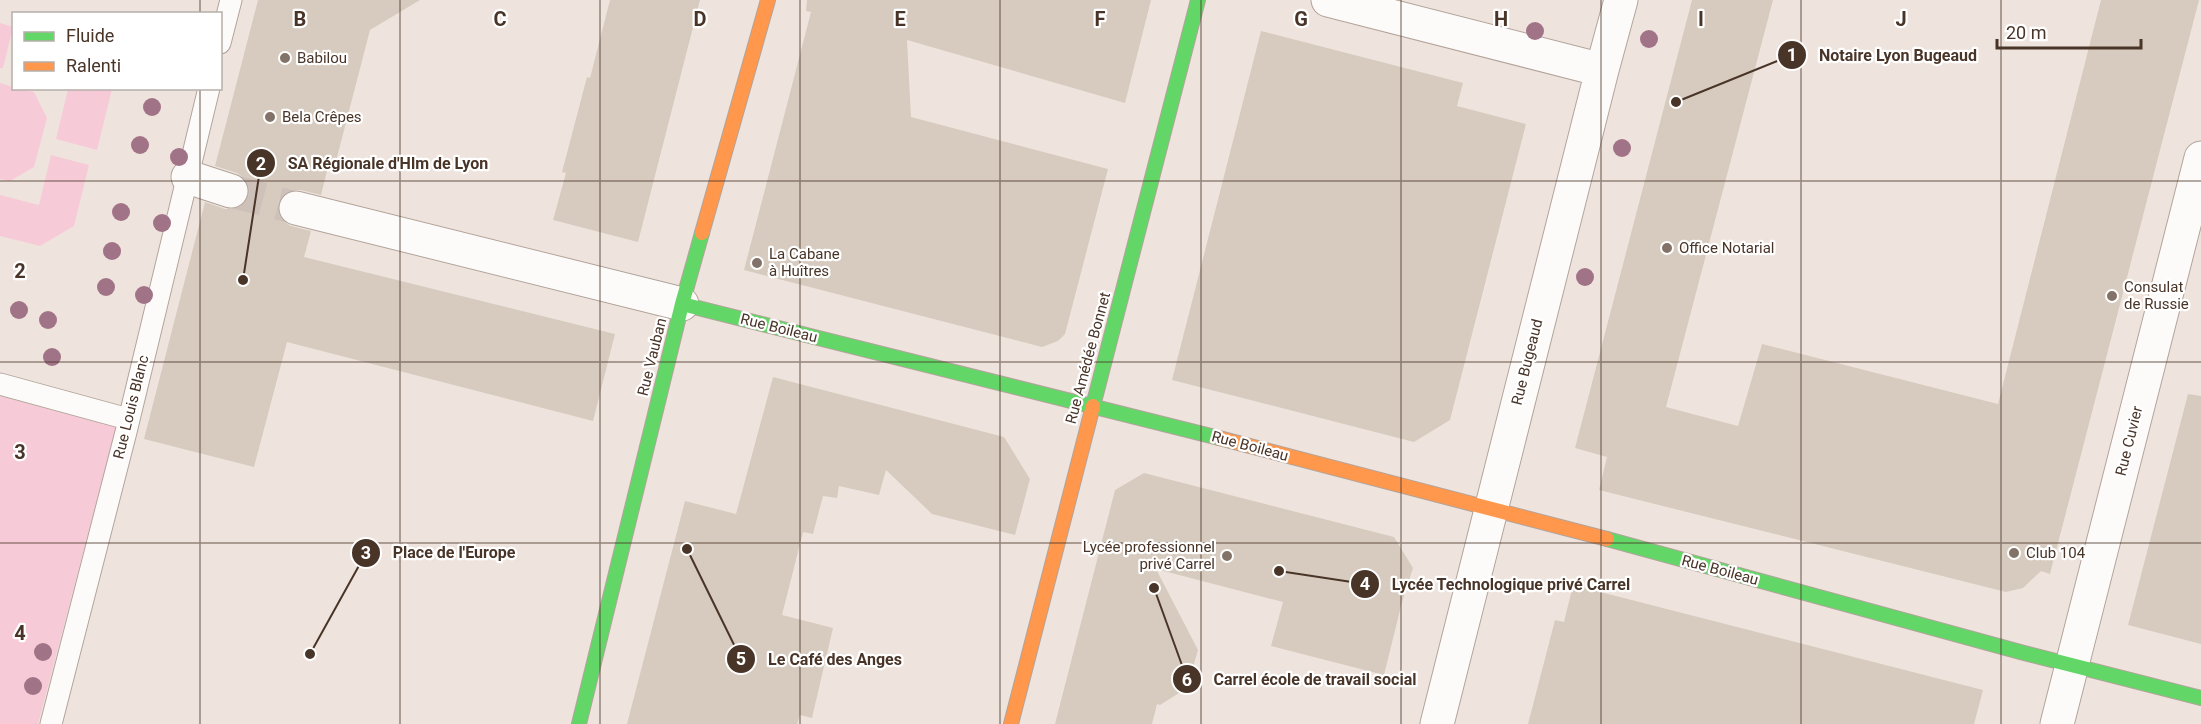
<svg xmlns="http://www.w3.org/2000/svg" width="2201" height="724" viewBox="0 0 2201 724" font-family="Roboto,sans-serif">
  <rect width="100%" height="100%" fill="#efe4dd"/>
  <path fill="#f7cad8" d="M 0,23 L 13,27 L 3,68 L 0,68 Z
    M 0,83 L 13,87 L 14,88 L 34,92 L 47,118 L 34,167 L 10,181 L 0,179 Z
    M 68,89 L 112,89 L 97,150 L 56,139 Z
    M 51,155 L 89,165 L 74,226 L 40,246 L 0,236 L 0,195 L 39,205 Z
    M 0,396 L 116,427 L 38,724 L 0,724 Z"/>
  <path fill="#d7cbbf" d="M 258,0 L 420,0 L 370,30 L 335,165 L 329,163 L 321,195 L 301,190 L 290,190 L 282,195 L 278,203 L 278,214 L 283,221 L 291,226 L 311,231 L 304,257 L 615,334 L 593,421 L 287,342 L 254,467 L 144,439 L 205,202 L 225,209 L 234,209 L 243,205 L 249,196 L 249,187 L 244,178 L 237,173 L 215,166 Z
    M 610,0 L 700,0 L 638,242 L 553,220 L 566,173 L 562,172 L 587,77 L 590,78 Z
    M 807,0 L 1151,0 L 1125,103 L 907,40 L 911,117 L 1108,169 L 1065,334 L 1058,341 L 1042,347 L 744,270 L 811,12 L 806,11 Z
    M 1692,0 L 1773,0 L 1666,407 L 1738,426 L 1762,344 L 1998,404 L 2101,0 L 2199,0 L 2050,574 L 2041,571 L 2023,588 L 2006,592 L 1599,490 L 1607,457 L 1575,448 Z
    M 1261,31 L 1463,83 L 1457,106 L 1526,124 L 1450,420 L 1414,442 L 1172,380 Z
    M 773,377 L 1004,437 L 1030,479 L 1015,535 L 932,514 L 886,470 L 879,495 L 839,486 L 837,498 L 823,496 L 813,534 L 803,532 L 782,615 L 833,628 L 812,718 L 800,715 L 797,724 L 627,724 L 685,501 L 736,514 Z
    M 2188,394 L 2201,396 L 2201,644 L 2128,625 Z
    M 1144,473 L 1394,537 L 1413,568 L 1402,602 L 1384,675 L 1271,646 L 1283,602 L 1156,569 L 1198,650 L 1187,688 L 1160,705 L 1157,704 L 1152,724 L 1055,724 L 1115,490 Z
    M 1573,585 L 1983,690 L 1974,724 L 1528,724 L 1555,620 L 1564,622 Z"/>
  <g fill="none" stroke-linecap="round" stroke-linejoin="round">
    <path stroke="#cec1b9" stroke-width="33" stroke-dasharray="33 16" stroke-linecap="butt" d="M 231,191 L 296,208"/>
    <defs>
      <path id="lane" d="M 220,43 L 231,0
        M 0,384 L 128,419
        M 51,724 L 126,432 L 209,88"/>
      <path id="street" d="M 1328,0 L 1602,70
        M 188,177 L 231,191
        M 296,208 L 682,304
        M 1437,724 L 1602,70 L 1621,0
        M 2057,724 L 2201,158"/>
      <path id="fast" d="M 682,304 L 1219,438
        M 1093,406 L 1198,0
        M 1607,539 L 2024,653 L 2201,698
        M 579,724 L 682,304 L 702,233"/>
      <path id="slow" d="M 702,233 L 768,0
        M 1219,438 L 1607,539
        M 1011,724 L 1093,406"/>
    </defs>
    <use href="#lane" stroke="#b2a49b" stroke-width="23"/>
    <use href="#street" stroke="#b2a49b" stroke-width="35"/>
    <use href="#fast" stroke="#b2a49b" stroke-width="16"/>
    <use href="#slow" stroke="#b2a49b" stroke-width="16"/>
    <use href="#lane" stroke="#fdfbfa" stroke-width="21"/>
    <use href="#street" stroke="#fdfbfa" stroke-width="33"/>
    <use href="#fast" stroke="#63d668" stroke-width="14"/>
    <use href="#slow" stroke="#ff974d" stroke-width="14"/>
  </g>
  <g fill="#a17387">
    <circle cx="1535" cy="31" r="9"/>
    <circle cx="1649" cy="39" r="9"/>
    <circle cx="152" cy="107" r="9"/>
    <circle cx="140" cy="145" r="9"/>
    <circle cx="1622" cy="148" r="9"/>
    <circle cx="179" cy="157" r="9"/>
    <circle cx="121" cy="212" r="9"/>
    <circle cx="162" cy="223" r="9"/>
    <circle cx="112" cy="251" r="9"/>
    <circle cx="1585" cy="277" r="9"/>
    <circle cx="106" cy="287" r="9"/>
    <circle cx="144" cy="295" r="9"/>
    <circle cx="19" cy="310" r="9"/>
    <circle cx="48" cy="320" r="9"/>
    <circle cx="52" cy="357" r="9"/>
    <circle cx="43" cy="652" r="9"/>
    <circle cx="33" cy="686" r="9"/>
  </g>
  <path fill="none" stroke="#493428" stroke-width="1.5" stroke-opacity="0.55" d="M 200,0 L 200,14M 400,0 L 400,724M 600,0 L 600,724M 800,0 L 800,724M 1000,0 L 1000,724M 1201,0 L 1201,724M 1401,0 L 1401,724M 1601,0 L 1601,724M 1801,0 L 1801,724M 2001,0 L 2001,724M 200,88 L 200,724M 0,181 L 2201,181M 0,362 L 2201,362M 0,543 L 2201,543"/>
  <g fill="#837267" stroke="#fff" stroke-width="2">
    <circle cx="285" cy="58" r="6"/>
    <circle cx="270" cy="117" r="6"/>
    <circle cx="1667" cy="248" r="6"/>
    <circle cx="757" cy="263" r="6"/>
    <circle cx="2112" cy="296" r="6"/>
    <circle cx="2014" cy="553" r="6"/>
    <circle cx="1227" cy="556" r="6"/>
  </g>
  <g text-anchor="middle" stroke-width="4.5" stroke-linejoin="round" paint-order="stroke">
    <g font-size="15" fill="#493428" stroke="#fff" text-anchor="start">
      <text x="297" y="63">Babilou</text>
      <text x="282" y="122">Bela Crêpes</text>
      <text x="1679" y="253">Office Notarial</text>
      <text x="769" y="259">La Cabane<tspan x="769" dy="17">à Huîtres</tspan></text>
      <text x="2124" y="292">Consulat<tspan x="2124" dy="17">de Russie</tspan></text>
      <text x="1215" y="552" text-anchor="end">Lycée professionnel<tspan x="1215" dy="17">privé Carrel</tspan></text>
      <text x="2026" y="558">Club 104</text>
    </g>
    <g font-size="15" fill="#493428" stroke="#fff">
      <text transform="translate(779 328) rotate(14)" y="5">Rue Boileau</text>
      <text transform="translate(652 357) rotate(-76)" y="5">Rue Vauban</text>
      <text transform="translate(1088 358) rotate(-75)" y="5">Rue Amédée Bonnet</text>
      <text transform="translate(1527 362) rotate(-76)" y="5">Rue Bugeaud</text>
      <text transform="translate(131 407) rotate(-76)" y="5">Rue Louis Blanc</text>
      <text transform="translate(2129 441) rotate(-76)" y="5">Rue Cuvier</text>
      <text transform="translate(1250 446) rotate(15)" y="5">Rue Boileau</text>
      <text transform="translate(1720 570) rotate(15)" y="5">Rue Boileau</text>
    </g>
  </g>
  <g font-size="20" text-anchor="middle" font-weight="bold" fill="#493428" stroke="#fff" stroke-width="4.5" stroke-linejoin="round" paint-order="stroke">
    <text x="300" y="26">B</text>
    <text x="500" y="26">C</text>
    <text x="700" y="26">D</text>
    <text x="900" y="26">E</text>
    <text x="1100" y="26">F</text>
    <text x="1301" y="26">G</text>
    <text x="1501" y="26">H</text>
    <text x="1701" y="26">I</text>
    <text x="1901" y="26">J</text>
    <text x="20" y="278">2</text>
    <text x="20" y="459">3</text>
    <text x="20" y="640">4</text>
  </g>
  <path fill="none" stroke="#493428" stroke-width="2" d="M1676 102L1792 55M243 280L261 163M310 654L366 553M1279 571L1365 584M687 549L741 659M1154 588L1187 679"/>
  <g fill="#493428" stroke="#fff" stroke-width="2">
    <circle cx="1676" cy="102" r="6"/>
    <circle cx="243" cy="280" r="6"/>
    <circle cx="310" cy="654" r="6"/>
    <circle cx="1279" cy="571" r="6"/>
    <circle cx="687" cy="549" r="6"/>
    <circle cx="1154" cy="588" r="6"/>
    <circle cx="1792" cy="55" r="15"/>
    <circle cx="261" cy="163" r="15"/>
    <circle cx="366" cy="553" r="15"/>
    <circle cx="1365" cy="584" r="15"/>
    <circle cx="741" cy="659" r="15"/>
    <circle cx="1187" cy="679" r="15"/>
  </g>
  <g font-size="18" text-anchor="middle" font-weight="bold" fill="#fff">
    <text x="1792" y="61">1</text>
    <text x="261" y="170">2</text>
    <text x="366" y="559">3</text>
    <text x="1365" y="590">4</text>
    <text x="741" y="665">5</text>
    <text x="1187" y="686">6</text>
  </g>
  <g font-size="16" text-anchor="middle" font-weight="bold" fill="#493428" stroke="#fff" stroke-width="4.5" stroke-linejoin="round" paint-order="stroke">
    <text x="1898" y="61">Notaire Lyon Bugeaud</text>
    <text x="388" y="169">SA Régionale d'Hlm de Lyon</text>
    <text x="454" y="558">Place de l'Europe</text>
    <text x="1511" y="590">Lycée Technologique privé Carrel</text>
    <text x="835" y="665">Le Café des Anges</text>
    <text x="1315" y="685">Carrel école de travail social</text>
  </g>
  <rect x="12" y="12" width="210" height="78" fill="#ffffff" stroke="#b6aea9" stroke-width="1.5"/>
  <rect x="24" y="32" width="30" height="9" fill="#63d668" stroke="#b6aea9" stroke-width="1.5"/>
  <text x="66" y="42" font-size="18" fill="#493428">Fluide</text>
  <rect x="24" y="62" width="30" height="9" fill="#ff974d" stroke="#b6aea9" stroke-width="1.5"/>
  <text x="66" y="72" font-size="18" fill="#493428">Ralenti</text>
  <path d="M1997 39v9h144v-9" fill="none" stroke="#493428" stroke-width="3"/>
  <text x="2006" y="39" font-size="18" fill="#493428" stroke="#ffffff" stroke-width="4.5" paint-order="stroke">20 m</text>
</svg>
